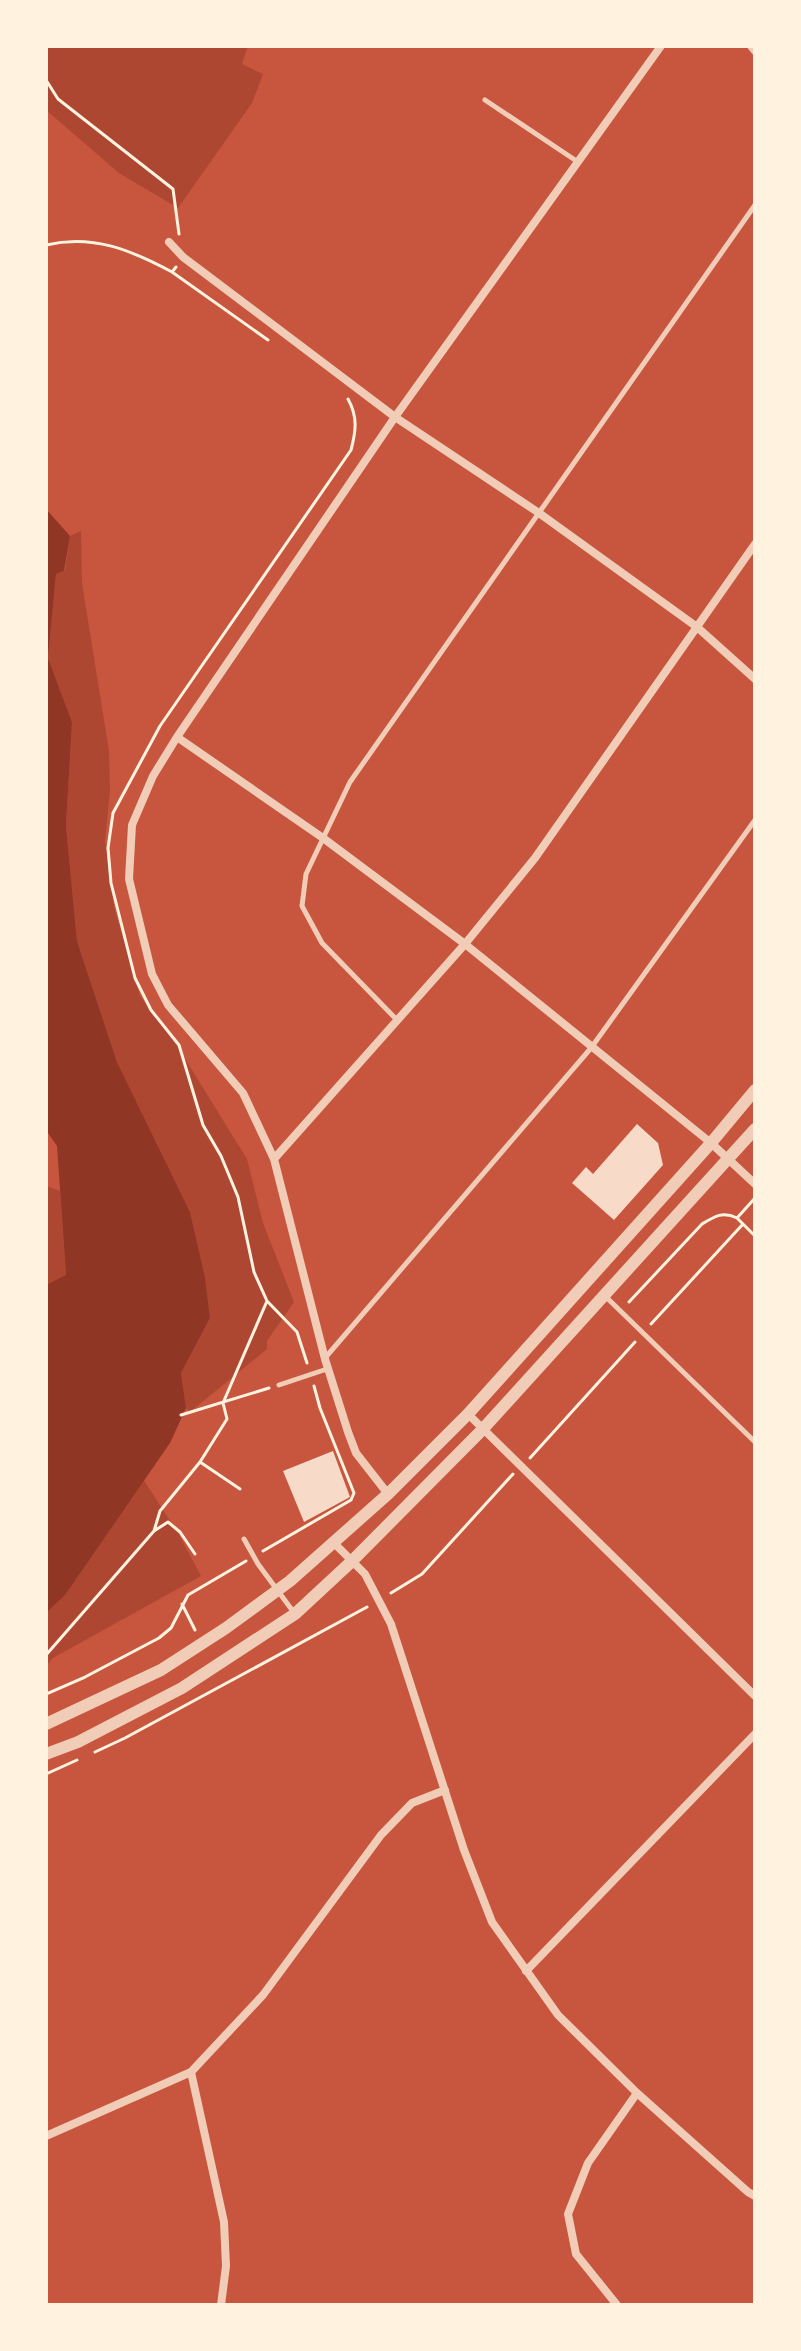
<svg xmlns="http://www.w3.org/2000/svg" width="801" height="2351" viewBox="0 0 801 2351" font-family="'Work Sans',sans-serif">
  <rect width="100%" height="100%" fill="#c8553d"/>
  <path fill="#ae4732" d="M 46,46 L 248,46 L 242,64 L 263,74 L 252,103 L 178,208 L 119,173 L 46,110 Z
    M 81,531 L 82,583 L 109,751 L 110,791 L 105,841 L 114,907 L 140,996 L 179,1049 L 247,1159 L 263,1223 L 294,1302 L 267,1341 L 267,1349 L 190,1412 L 186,1408 L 181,1373 L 210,1318 L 205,1277 L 190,1212 L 117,1062 L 77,941 L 66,826 L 72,722 L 48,658 L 56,574 L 65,571 L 70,536 Z
    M 46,1186 L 60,1191 L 66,1276 L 46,1285 Z
    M 143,1479 L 178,1533 L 201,1576 L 53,1658 L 46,1666 L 46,1613 L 65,1595 Z"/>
  <path fill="#8f3625" d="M 46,509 L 70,536 L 64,571 L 56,574 L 48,658 L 72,722 L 66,826 L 77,941 L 117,1062 L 190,1212 L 205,1277 L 210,1318 L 181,1373 L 186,1408 L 170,1443 L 65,1595 L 46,1613 L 46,1285 L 66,1275 L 57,1146 L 46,1130 Z"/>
  <path fill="#f7dbc8" d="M 637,1124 L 658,1143 L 663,1165 L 614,1220 L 572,1183 L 586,1167 L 593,1174 Z
    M 333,1451 L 350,1497 L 304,1522 L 283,1471 Z"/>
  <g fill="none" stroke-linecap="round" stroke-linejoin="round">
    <path stroke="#fff3e0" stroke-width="3" d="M 46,80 L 58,99 L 173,189 L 179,234
      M 46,245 C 93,234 131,250 172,272
      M 176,267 L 172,272 L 268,340
      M 737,1218 L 755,1236
      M 267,1301 L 297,1332 L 307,1363
      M 629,1302 L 702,1224 C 715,1216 723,1211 737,1218 L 755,1198
      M 651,1324 L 743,1224
      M 181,1415 L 269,1388
      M 530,1458 L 635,1342
      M 200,1462 L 240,1489
      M 154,1531 L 168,1522 L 180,1532 L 195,1554
      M 263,1551 L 351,1500 L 354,1493 L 320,1408 L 314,1386
      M 391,1593 L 422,1574 L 513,1474
      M 182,1604 L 195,1630
      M 46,1655 L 154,1531 L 160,1511 L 200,1462 L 227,1419 L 223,1403 L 267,1301 L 254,1272 L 238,1197 L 221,1156 L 203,1125 L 179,1045 L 151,1010 L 135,978 L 111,883 L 108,848 L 113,813 L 160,726 L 351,450 C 356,431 358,417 348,399
      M 46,1694 L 85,1677 L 159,1638 L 171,1628 L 188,1595 L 246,1561
      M 95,1752 L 125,1738 L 367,1607
      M 46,1774 L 77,1760"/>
    <path stroke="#f1ccb7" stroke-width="5" d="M 485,100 L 578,162
      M 397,1020 L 322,943 L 302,906 L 306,874 L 350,782 L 755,205
      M 604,1295 L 755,1442
      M 325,1358 L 591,1048 L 755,820
      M 279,1385 L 327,1369
      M 244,1539 L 258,1564 L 295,1614"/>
    <path stroke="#f1ccb7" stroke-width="8" d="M 751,46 L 755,51
      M 169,242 L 183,257 L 395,417 L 539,513 L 697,627 L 755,679
      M 177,737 L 323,838 L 465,944 L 711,1143 L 755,1184
      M 274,1159 L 465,944 L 535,858 L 755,544
      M 468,1414 L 755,1696
      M 388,1494 L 356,1453 L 348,1432 L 325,1359 L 274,1159 L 243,1093 L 168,1005 L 152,974 L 129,879 L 132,825 L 153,776 L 177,737 L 395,417 L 661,46
      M 333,1542 L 365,1574 L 391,1624 L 464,1850 L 492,1922 L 558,2015 L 637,2093 L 748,2192 L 755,2196
      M 526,1971 L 755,1734
      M 191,2072 L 224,2222 L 226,2266 L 221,2305
      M 46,2136 L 191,2072 L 263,1995 L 381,1835 L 412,1803 L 445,1790
      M 617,2305 L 576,2254 L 568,2214 L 588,2163 L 637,2093"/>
    <path stroke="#f1ccb7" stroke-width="12" d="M 46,1724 L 161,1670 L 226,1628 L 290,1581 L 388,1494 L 468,1414 L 711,1143 L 755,1090
      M 46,1754 L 78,1742 L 182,1688 L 295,1614 L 351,1562 L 482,1430 L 755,1129"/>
  </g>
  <rect width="801" height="2351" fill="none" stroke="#fff3e0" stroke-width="96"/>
</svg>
